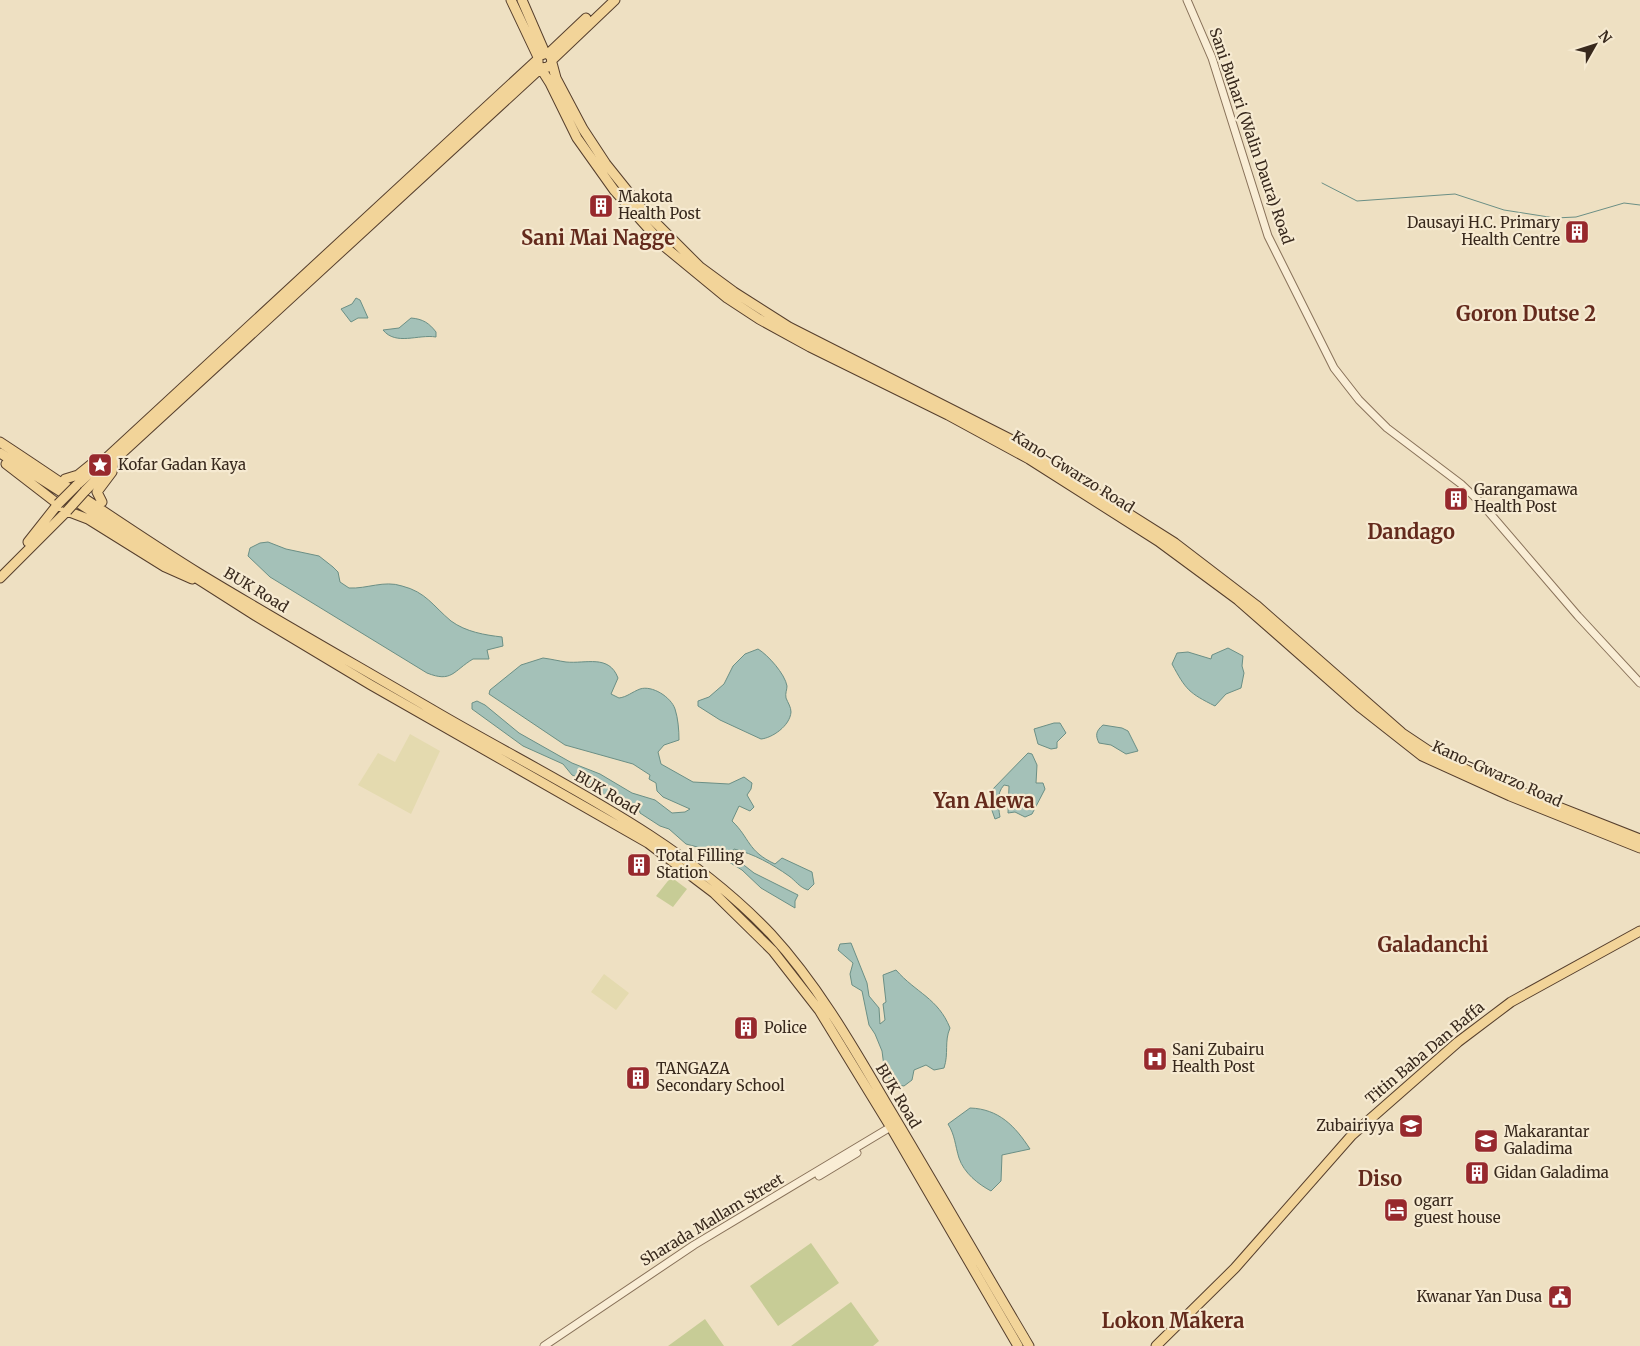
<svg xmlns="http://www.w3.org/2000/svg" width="1640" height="1346" viewBox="0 0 1640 1346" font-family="Merriweather,serif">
  <rect width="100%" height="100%" fill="#eee0c2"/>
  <path fill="#e4daaf" d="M 410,734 L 440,751 L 411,814 L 358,785 L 378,753 L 395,762 Z
    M 604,974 L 629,993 L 616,1010 L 591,992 Z"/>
  <path fill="#c7cc96" d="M 671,877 L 687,889 L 673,907 L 656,896 Z
    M 811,1243 L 839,1283 L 778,1326 L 750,1286 Z
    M 851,1302 L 879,1341 L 873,1346 L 791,1346 Z
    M 705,1319 L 724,1346 L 668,1346 Z"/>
  <path fill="#a4c1b8" stroke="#6b8f85" d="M 356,298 L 360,300 L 368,318 L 358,318 L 351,322 L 341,309 L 352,304 Z
    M 411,318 C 423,319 429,323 436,332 L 436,337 C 418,334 396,346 383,330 L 399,328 Z
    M 268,542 L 286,549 L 319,556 L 333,567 L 338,572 L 340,582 L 349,588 C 367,589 384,580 402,586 C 426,592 433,606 451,621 C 466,632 485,635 502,637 L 503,646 L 487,650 L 489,659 L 473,659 C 453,671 452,683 427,673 L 270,577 L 248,556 L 250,548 L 260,543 Z
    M 1228,648 L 1243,656 L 1242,666 L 1244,673 L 1241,688 L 1226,694 L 1215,706 C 1189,693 1186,690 1172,664 L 1177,653 L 1188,652 L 1211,659 L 1212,655 Z
    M 758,649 C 768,655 785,674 787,686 C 787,690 785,693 786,698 C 788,703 791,707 791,712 C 790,726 772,738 761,739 L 720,720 L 698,706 L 698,701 L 709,697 L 724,684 L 733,666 L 745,654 Z
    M 543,658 C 551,659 559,661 566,662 C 586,664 609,654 618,678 L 611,694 L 619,698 C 627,697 632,692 640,689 C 652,685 671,697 675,709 C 678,718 679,730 679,740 L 664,745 L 658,752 L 661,764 L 693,782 L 729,784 L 744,777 L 752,783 L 751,789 L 747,795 L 754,807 L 750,811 L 739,806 L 732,821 C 750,838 747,851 775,864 L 782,858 L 812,872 L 814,884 L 808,890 C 799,887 796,881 789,876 C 772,864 754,854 734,849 L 731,855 L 754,873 L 798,895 L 795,901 L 795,908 L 761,888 L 742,870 L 729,862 L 711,856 L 701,848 L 686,844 L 669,829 L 660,826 L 640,813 L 639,808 L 605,796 L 595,784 L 583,784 L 579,778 L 572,775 L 563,764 L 523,746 L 472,709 L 472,703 L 477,701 L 485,705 L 519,733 L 572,763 L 600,774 L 632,793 L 655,800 L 672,813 L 685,812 L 690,809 L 663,797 L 657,791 L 656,783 L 649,779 L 650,775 L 633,764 L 565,745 L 489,694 L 490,690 L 521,665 Z
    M 1054,723 L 1060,723 L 1066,733 L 1057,742 L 1057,748 L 1051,749 L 1038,744 L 1034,729 Z
    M 1103,725 L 1122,728 L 1128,731 L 1138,751 L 1126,754 L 1111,745 L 1099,743 C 1095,735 1096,731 1103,725 Z
    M 1028,753 L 1032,754 L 1037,765 L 1036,783 L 1043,783 L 1045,789 L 1032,814 L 1025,817 L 1015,812 L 1008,813 L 1009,786 L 1004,785 C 996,794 998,805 1000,817 L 995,819 L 989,802 L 991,791 Z
    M 851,943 L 867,983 L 869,996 L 879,1008 L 880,1024 L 885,1020 L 883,1004 L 886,1002 L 883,975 L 896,970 C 916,993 938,998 950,1028 C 944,1042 949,1053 944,1068 L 934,1070 L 926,1065 L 914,1070 L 912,1080 L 904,1086 L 894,1084 L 885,1074 L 882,1051 L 875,1034 L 869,1025 L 862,991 L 852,985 L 850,974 L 853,963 L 838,950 L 840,944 Z
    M 970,1108 C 999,1109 1015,1126 1030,1149 L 1002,1155 L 1001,1181 L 991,1191 C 978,1184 964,1173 959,1158 C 955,1145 955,1135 948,1124 Z"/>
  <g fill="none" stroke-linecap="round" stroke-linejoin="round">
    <path stroke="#6b8f85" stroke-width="1" d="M 1322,183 L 1357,201 L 1455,194 L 1504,210 L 1555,218 L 1576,217 L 1624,203 L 1640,205"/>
    <defs>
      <path id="minor" d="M 1187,0 L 1212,58 L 1268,236 L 1334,368 L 1359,400 L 1387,428 L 1461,484 L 1481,503 L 1578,616 L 1640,683
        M 819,1176 L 857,1153
        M 544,1346 L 694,1245 L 894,1125"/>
      <path id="major" d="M 511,0 L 538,57
        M 522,0 L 545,53
        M 548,54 L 586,18
        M 552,60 L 615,0
        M 552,63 L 556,78 L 583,129 L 606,164 L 642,209 L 700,267 L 734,292 L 789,327 L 1012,440 L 1175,543 L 1256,605 L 1402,733 L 1429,751 L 1477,775 L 1640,839
        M 542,68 L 548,67 L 552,63 L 551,57 L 547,53 L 538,56 L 538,64 L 550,83 L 577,138 L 614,190 L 665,247 L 727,298 L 759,319 L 810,347 L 948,415 L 1029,459 L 1158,541 L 1238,600 L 1361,708 L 1422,756 L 1510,796 L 1640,848
        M 0,442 C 67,486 132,532 200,574 C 276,620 354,664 431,709 C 548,778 676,834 771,934 C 817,984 852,1045 886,1103 C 934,1183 981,1265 1029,1346
        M 0,453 L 256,616 L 371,685 L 648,843 L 714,893 L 773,951 L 819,1010 L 893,1131 L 1018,1346
        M 6,464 L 67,511 L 88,519 L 165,567 L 192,579
        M 65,479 L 78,475 L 94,462
        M 76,486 L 537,60
        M 85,491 L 121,454 L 541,68
        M 102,502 L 97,492 L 112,472 L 114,461
        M 28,542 L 58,504
        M 0,578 L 67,511
        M 1156,1346 L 1235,1268 L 1352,1135 L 1458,1042 L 1511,1002 L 1640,931"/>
    </defs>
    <use href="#minor" stroke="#887159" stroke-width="9"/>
    <use href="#major" stroke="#563f2d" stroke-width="11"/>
    <use href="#minor" stroke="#f9edd5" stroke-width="7"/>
    <use href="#major" stroke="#f2d499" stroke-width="9"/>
    <defs>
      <path id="major-bridge" d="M 58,504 L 76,486
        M 67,511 L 85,491"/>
    </defs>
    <use href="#major-bridge" stroke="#563f2d" stroke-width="11" stroke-linecap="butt"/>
    <use href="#major-bridge" stroke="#f2d499" stroke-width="9"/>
  </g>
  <defs>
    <symbol id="building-square" viewBox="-11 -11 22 22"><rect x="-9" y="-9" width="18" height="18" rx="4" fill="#97292d" stroke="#f6ead1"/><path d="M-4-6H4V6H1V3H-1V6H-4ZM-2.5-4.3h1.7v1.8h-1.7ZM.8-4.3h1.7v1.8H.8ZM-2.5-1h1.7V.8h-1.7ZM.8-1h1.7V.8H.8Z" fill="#fff"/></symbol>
    <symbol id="sight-square" viewBox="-11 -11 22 22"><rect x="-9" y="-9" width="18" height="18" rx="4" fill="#97292d" stroke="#f6ead1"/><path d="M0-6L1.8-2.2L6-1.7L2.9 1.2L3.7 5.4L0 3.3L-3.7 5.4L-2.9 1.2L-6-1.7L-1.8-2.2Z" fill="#fff"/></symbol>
    <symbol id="hospital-square" viewBox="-11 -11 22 22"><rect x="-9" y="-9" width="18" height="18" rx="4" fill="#97292d" stroke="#f6ead1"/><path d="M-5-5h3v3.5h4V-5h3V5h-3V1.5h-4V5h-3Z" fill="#fff"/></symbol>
    <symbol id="school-square" viewBox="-11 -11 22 22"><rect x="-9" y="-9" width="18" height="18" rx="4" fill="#97292d" stroke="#f6ead1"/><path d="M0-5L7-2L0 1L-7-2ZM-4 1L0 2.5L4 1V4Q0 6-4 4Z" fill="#fff"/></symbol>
    <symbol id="hotel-square" viewBox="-11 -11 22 22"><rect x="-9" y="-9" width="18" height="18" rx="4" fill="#97292d" stroke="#f6ead1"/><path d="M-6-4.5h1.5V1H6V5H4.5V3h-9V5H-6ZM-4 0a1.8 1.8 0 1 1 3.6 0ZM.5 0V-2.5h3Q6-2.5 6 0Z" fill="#fff"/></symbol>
    <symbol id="civic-square" viewBox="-11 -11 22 22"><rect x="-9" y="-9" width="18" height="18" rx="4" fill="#97292d" stroke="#f6ead1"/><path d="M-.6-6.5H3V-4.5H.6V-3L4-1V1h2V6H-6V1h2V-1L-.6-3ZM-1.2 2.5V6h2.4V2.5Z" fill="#fff"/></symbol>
  </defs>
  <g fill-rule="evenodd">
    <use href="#building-square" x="587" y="192" width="28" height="28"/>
    <use href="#building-square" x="1563" y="218" width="28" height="28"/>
    <use href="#sight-square" x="86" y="451" width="28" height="28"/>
    <use href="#building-square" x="1442" y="485" width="28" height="28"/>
    <use href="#building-square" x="625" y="851" width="28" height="28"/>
    <use href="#building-square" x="732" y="1014" width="28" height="28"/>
    <use href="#hospital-square" x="1141" y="1045" width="28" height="28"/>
    <use href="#building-square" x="624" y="1064" width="28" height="28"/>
    <use href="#school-square" x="1397" y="1112" width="28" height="28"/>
    <use href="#school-square" x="1472" y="1127" width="28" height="28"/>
    <use href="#building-square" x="1463" y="1159" width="28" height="28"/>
    <use href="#hotel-square" x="1382" y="1196" width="28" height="28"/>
    <use href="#civic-square" x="1546" y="1283" width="28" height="28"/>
  </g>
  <g text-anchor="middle" stroke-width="4.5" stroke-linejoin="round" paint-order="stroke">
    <g font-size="15" fill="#38291d" stroke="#f6ead1">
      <text transform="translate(1251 136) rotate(71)" y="5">Sani Buhari (Walin Daura) Road</text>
      <text transform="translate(1073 472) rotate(32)" y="5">Kano-Gwarzo Road</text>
      <text transform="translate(256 590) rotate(31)" y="5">BUK Road</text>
      <text transform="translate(1497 774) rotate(24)" y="5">Kano-Gwarzo Road</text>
      <text transform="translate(607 793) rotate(30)" y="5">BUK Road</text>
      <text transform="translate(1425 1053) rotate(-40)" y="5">Titin Baba Dan Baffa</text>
      <text transform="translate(898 1096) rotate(59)" y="5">BUK Road</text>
      <text transform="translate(712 1220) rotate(-31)" y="5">Sharada Mallam Street</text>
    </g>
    <g font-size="15" fill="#38291d" stroke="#f6ead1" text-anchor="start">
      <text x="618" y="202">Makota<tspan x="618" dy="17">Health Post</tspan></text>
      <text x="1560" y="228" text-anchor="end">Dausayi H.C. Primary<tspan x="1560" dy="17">Health Centre</tspan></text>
      <text x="118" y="470">Kofar Gadan Kaya</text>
      <text x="1474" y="495">Garangamawa<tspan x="1474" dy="17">Health Post</tspan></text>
      <text x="656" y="861">Total Filling<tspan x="656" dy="17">Station</tspan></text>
      <text x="764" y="1033">Police</text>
      <text x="1172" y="1055">Sani Zubairu<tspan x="1172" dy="17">Health Post</tspan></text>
      <text x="656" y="1074">TANGAZA<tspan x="656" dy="17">Secondary School</tspan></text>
      <text x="1394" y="1131" text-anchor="end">Zubairiyya</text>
      <text x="1504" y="1137">Makarantar<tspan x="1504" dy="17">Galadima</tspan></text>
      <text x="1494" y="1178">Gidan Galadima</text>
      <text x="1414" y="1206">ogarr<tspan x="1414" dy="17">guest house</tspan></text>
      <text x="1542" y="1302" text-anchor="end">Kwanar Yan Dusa</text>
    </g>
    <g font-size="20" font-weight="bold" fill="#642a1c" stroke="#f6ead1">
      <text x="598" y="245">Sani Mai Nagge</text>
      <text x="1526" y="321">Goron Dutse 2</text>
      <text x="1411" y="539">Dandago</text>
      <text x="984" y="808">Yan Alewa</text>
      <text x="1433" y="952">Galadanchi</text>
      <text x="1380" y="1186">Diso</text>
      <text x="1173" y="1328">Lokon Makera</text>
    </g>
  </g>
  <g transform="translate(1595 45) rotate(51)" stroke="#f6ead1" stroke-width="4" paint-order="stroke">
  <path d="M0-4L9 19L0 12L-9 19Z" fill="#38291d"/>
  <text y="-8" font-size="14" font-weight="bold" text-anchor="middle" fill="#38291d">N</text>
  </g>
</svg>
